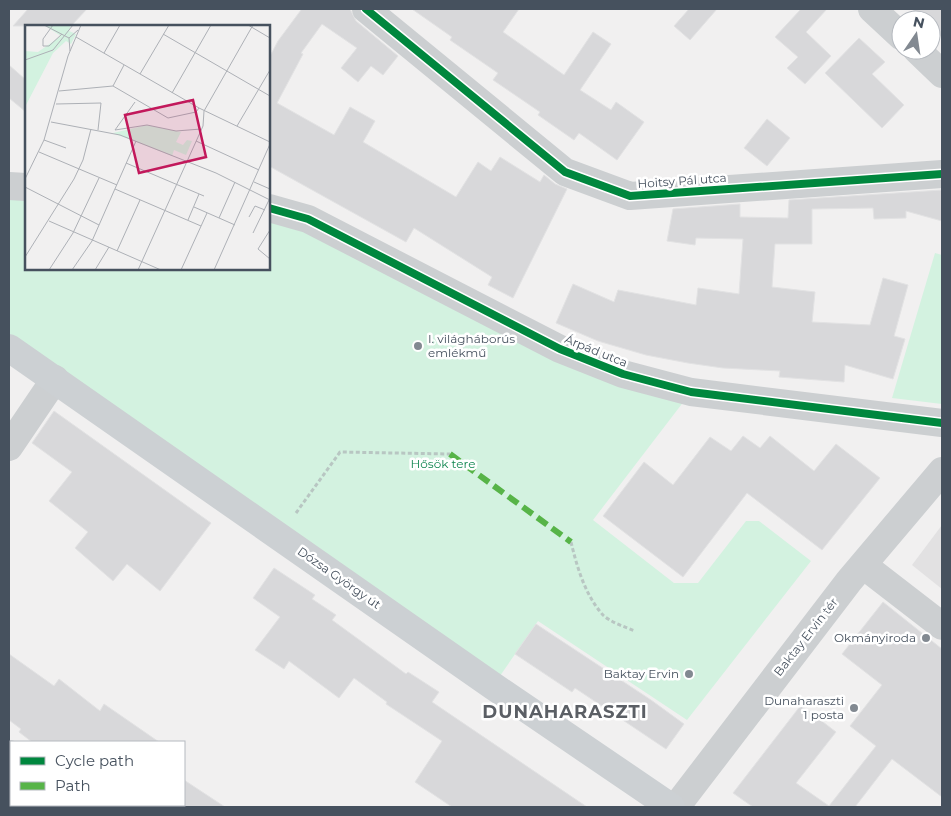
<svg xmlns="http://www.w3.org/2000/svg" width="951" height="816" viewBox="0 0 951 816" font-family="Montserrat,sans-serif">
  <rect width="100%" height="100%" fill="#f1f0f0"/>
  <path fill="#e2e1e2" d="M 942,525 L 942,589 L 912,565 Z"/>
  <path fill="#d3f2e0" d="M 9,186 L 26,187 L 26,269 L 269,269 L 269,208 L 560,349 L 691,392 L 593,520 L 674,583 L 698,583 L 746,521 L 759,521 L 811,561 L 687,720 L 538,621 L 493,686 L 9,361 Z
    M 935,253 L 942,255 L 942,404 L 892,398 Z"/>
  <path fill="#d8d8da" stroke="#e2e2e3" d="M 28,9 L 87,9 L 71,26 L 13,26 Z
    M 300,9 L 350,9 L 356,21 L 398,56 L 383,75 L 371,66 L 358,82 L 341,68 L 357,48 L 322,24 L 301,53 L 303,54 L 277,103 L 334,135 L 350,107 L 375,121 L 363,142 L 456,197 L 478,162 L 491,171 L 500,157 L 540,182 L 544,175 L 555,184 L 567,189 L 513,298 L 488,285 L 492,277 L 414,228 L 406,242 L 269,166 L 269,58 L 278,41 L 301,10 Z
    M 412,9 L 519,9 L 503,32 L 564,75 L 593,32 L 611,44 L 580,90 L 611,110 L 616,102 L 644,122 L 617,160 L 579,133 L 574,140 L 538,115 L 540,112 L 493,80 L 498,73 L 450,40 L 452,37 Z
    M 689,9 L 717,9 L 690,40 L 674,26 Z
    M 801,9 L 827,9 L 806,32 L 831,56 L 805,84 L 787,68 L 798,57 L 775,37 Z
    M 912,9 L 942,9 L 942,37 L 931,27 L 931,20 L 924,20 Z
    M 859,38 L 885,62 L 872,74 L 904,105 L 882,128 L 825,73 Z
    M 9,65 L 26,80 L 26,112 L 9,98 Z
    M 767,119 L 790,138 L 767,166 L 744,148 Z
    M 942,190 L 942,221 L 906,211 L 906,218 L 874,219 L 873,208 L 812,209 L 812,244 L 775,244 L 772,287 L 815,292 L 812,322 L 870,325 L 883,278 L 908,285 L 894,336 L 905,339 L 893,379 L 845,365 L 844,382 L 779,377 L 780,371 L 723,368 L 688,363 L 646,355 L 598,341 L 556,323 L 573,284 L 614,302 L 618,290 L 696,305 L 698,288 L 739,294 L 743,239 L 696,238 L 695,245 L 667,241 L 673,209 L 740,204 L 740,217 L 788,218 L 789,200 Z
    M 54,411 L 211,523 L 160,591 L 127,564 L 113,581 L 75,548 L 88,532 L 49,501 L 72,472 L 32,443 Z
    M 743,436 L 760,448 L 770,436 L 814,471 L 836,444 L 880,478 L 822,550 L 747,493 L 683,577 L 603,516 L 644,462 L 673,485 L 710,437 L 731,451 Z
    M 274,568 L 315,595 L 312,599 L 336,615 L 332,620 L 406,674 L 408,672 L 439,692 L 432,702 L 587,807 L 452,807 L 415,782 L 442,741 L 386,704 L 387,702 L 354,678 L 339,698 L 289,661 L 284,669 L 255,650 L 280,617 L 253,598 Z
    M 883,602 L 942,649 L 942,797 L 892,759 L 855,807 L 753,807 L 733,793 L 801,705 L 836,732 L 796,783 L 829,806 L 876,746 L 850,726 L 882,685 L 842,654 Z
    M 536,624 L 651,700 L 684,724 L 666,749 L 575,688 L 572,692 L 515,654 Z
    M 9,654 L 54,686 L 59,679 L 100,711 L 104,704 L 159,742 L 32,742 L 19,732 L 21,729 L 9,720 Z
    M 184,780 L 225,807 L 184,807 Z"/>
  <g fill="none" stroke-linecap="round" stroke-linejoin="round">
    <path stroke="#b8c6c2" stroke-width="3" stroke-dasharray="4 2.5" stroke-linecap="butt" d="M 296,513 L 340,452 L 450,454
      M 571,542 C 577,567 585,595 603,615 C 610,622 625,627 635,631"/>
    <path stroke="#cccfd1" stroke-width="28" d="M 366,9 L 565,172 L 630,196 L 942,174
      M 872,9 L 901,36
      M 917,50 L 942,74
      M 9,186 L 26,187
      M 269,208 L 308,219 L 560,349 L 623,374 L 691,392 L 942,423
      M 9,447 L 55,379
      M 863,565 L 942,626
      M 9,754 L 11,756
      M 79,805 L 82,807
      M 676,807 L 849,581 L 942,471"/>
    <path stroke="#ccd0d3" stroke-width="28" d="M 9,348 L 493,686 L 671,807"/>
    <path stroke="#57b448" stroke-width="6" stroke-dasharray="12 6" stroke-linecap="butt" d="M 450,454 L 571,542"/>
    <defs>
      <path id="cycleway" d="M 366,9 L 565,172 L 630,196 L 942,174
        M 269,208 L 308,219 L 560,349 L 623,374 L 691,392 L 942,423"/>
    </defs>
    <use href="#cycleway" stroke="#fff" stroke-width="11"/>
    <use href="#cycleway" stroke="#00873e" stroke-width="8"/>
  </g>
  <g fill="#828991" stroke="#fff" stroke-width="2">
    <circle cx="418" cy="346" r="5"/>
    <circle cx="926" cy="638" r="5"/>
    <circle cx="689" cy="674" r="5"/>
    <circle cx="854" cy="708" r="5"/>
  </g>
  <g text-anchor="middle" stroke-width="5" stroke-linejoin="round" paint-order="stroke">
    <g font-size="12" fill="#46515e" stroke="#fff">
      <text transform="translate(682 181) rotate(-4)" y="4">Hoitsy Pál utca</text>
      <text transform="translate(596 351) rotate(22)" y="4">Árpád utca</text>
      <text transform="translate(339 578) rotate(35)" y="4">Dózsa György út</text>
      <text transform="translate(806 637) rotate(-52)" y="4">Baktay Ervin tér</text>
    </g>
    <g font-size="12" fill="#46515e" stroke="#fff" text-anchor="end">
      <text x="428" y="343" text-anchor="start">I. világháborús<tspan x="428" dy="14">emlékmű</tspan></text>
      <text x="916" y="642">Okmányiroda</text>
      <text x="679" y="678">Baktay Ervin</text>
      <text x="844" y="705">Dunaharaszti<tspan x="844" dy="14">1 posta</tspan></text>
    </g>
    <g font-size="12" fill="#108650" stroke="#fff">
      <text x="443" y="468">Hősök tere</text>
    </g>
    <g font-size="18" font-weight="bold" letter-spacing="1" fill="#5b5f65" stroke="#fff">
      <text x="565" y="718">DUNAHARASZTI</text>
    </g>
  </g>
  <g transform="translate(25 25)">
    <rect width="245" height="245" fill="#f1f0f0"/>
    <path d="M 19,0 L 46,0 L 44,6 L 51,9 L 46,19 L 41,16 L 28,28 L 0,82 L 0,26 L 13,27 L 36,11 ZM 122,100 L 156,107 L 151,117 L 158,120 L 162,115 L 167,116 L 161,130 L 149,125 L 147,131 L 88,108 Z" fill="#d3f2e0"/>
    <path fill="none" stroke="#adb0b6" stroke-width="1" d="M 19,0 L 44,13M 28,0 L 18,14 L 18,21 L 24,21 L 37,9M 223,0 L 245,13M 138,9 L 245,71M 51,12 L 174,83 L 245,117M 45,26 L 44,13 L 53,5M 79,28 L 95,0M 0,35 L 28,25 L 48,0M 115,49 L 144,0M 88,61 L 143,93 L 171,87 L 174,83M 88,61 L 99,40M 34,66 L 88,61M 147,68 L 186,0M 31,79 L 76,78 L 73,105M 26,97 L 95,110 L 191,148 L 245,175M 212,101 L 245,45M 90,105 L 122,100 L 151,106 L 176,104M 90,105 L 110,77M 19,115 L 41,123M 171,116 L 234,145M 14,127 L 92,160M 101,138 L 179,171M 0,154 L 19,115 L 43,31 L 56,0M 229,157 L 245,164M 0,162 L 74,200M 90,164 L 176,201M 169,182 L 210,200M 224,192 L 230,181 L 240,185M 194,193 L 210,157M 163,195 L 174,169M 24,196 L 136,245M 245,205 L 233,224 L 245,234M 228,208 L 244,175M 92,226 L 115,175M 0,232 L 49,154 L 58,135 L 66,104M 24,245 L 48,208 L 74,153M 47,245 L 67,216 L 111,116M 70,245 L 84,222M 113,245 L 178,101 L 179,86 L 228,0M 156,245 L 182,188M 189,245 L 245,119"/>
    <path fill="#c2185b" fill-opacity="0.15" stroke="#c2185b" stroke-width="2.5" d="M 168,75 L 181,132 L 114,148 L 100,90 Z"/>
    <rect width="245" height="245" fill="none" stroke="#46515e" stroke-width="2.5"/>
  </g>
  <rect width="951" height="816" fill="none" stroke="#46515e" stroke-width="20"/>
  <rect x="10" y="741" width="175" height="65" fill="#ffffff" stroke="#b5b9bf"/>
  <rect x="20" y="757" width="25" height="8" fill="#00873e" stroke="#b5b9bf"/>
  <text x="55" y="766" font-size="15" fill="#46515e">Cycle path</text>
  <rect x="20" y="782" width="25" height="8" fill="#57b448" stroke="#b5b9bf"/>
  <text x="55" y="791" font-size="15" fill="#46515e">Path</text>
  <g transform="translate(916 35) rotate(13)"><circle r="24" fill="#ffffff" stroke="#b5b9bf"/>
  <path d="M0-4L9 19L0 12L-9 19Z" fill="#828991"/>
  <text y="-8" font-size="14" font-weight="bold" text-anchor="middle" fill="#46515e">N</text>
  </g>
</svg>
